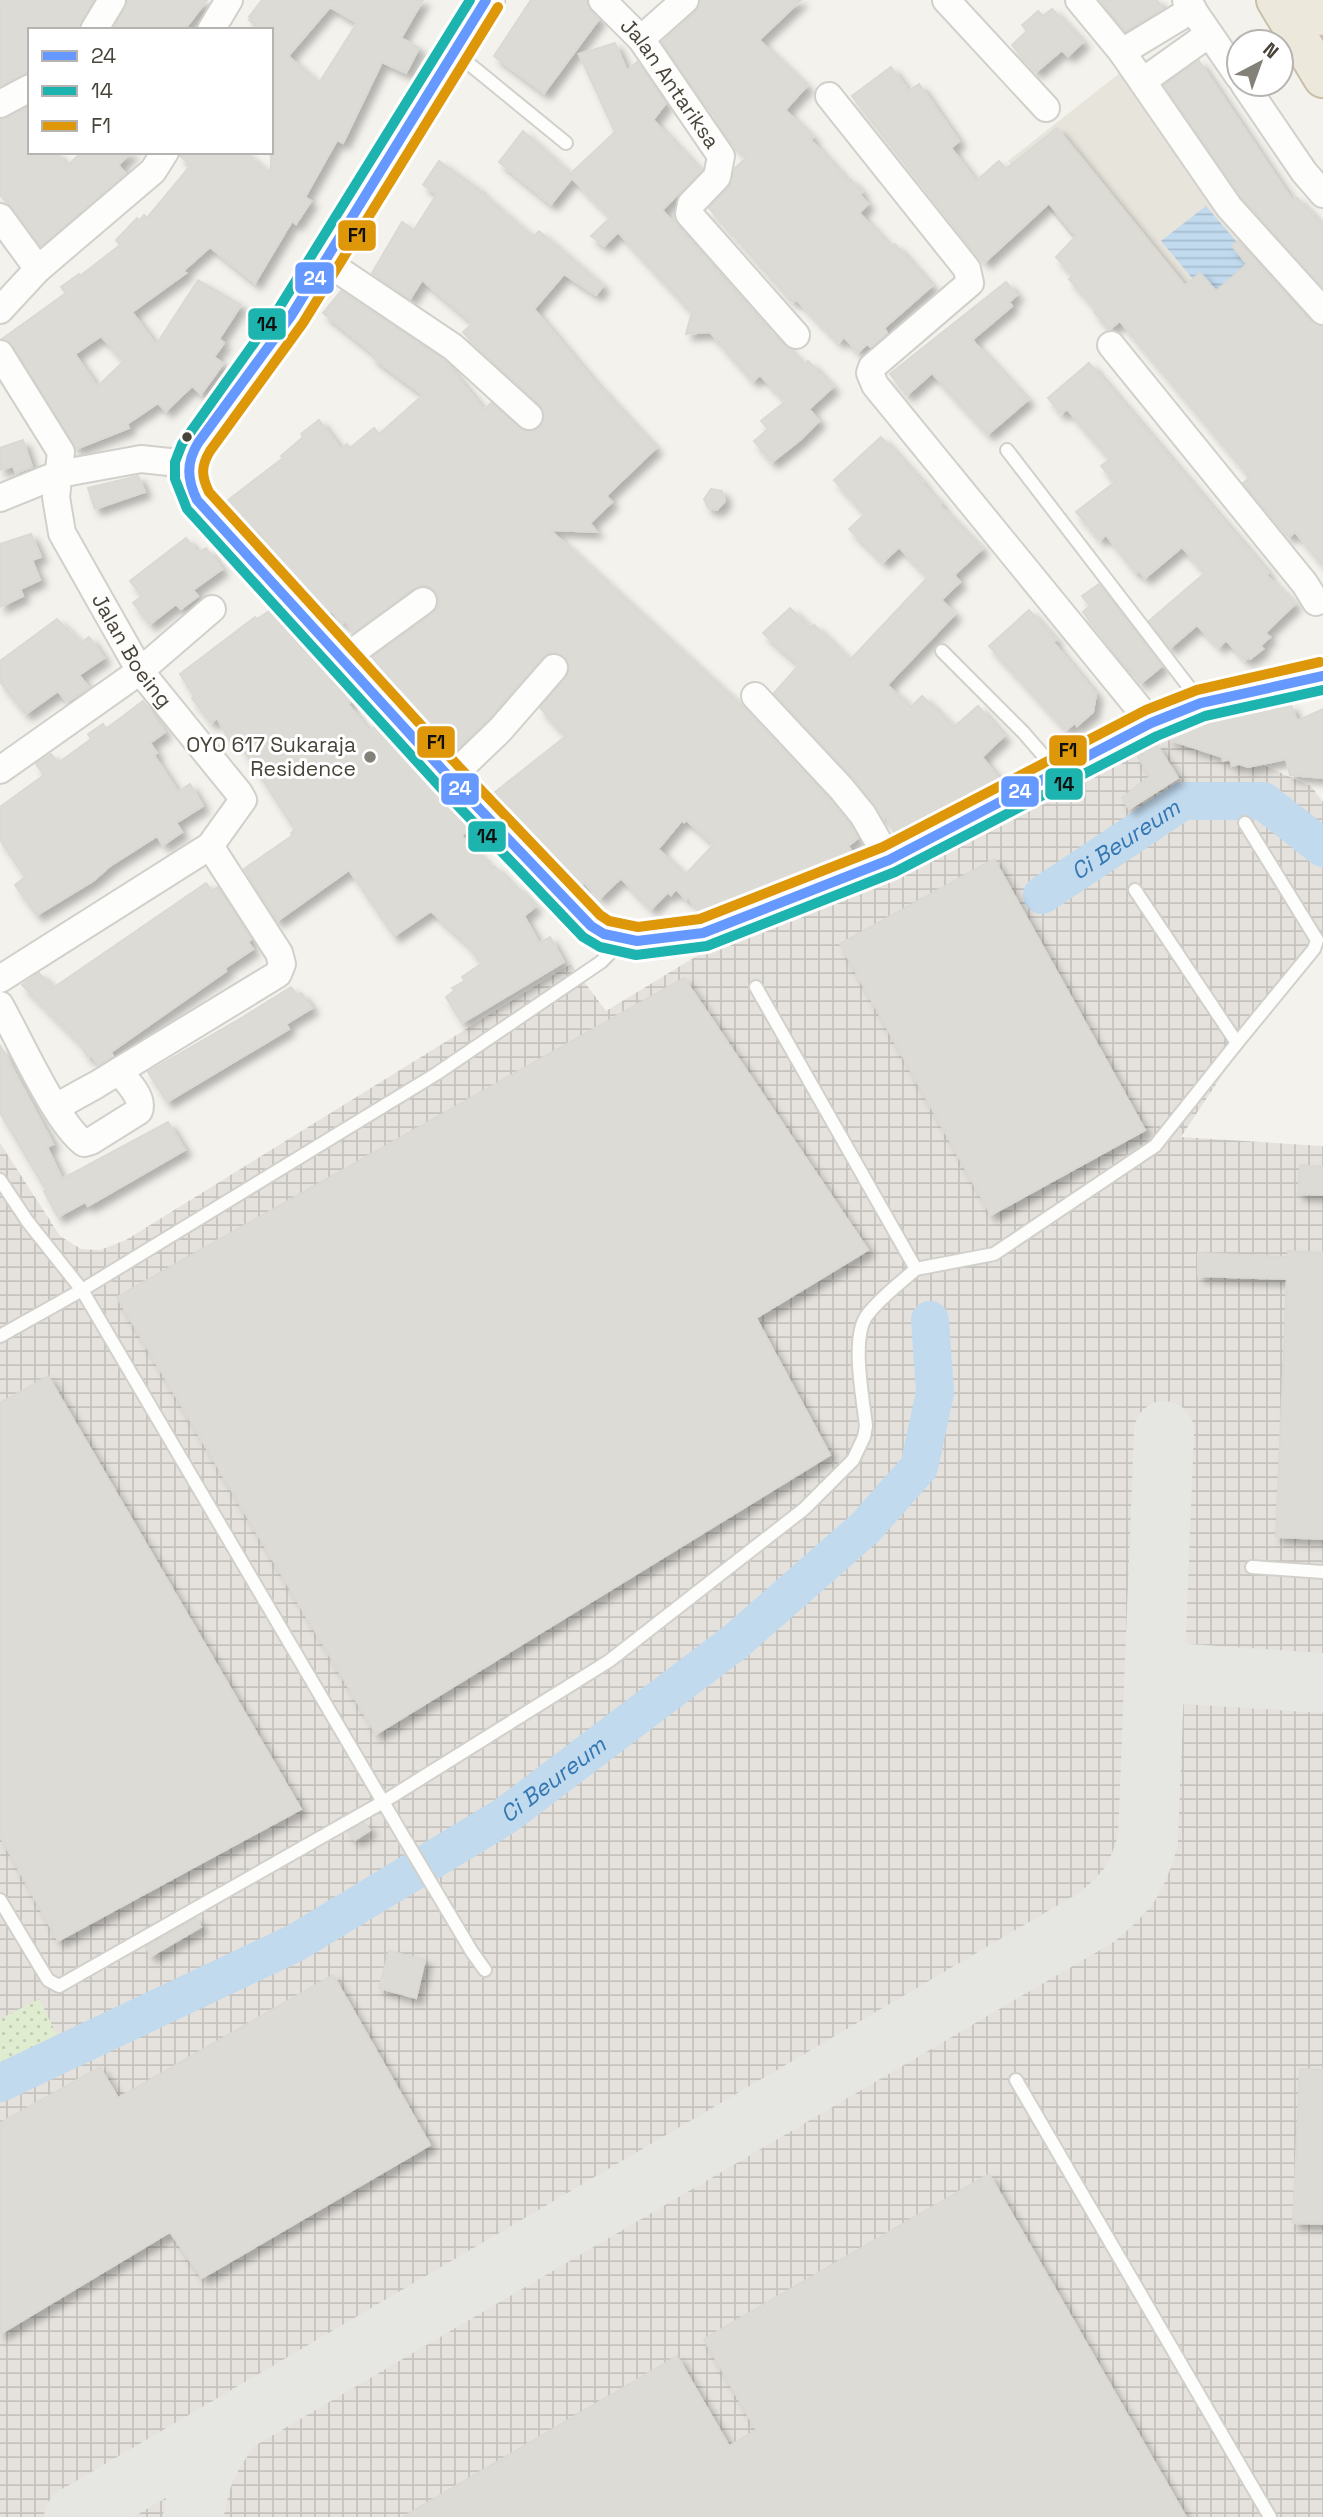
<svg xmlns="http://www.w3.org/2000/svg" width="1323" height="2517" viewBox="0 0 1323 2517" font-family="'Space Grotesk',sans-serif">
  <defs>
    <pattern id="industrial-grid" width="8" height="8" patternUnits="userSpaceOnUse" patternTransform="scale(1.75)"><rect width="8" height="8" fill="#e5e2dd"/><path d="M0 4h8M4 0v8" fill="none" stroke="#c6c3be"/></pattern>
    <pattern id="grass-dots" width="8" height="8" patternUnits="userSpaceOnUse" patternTransform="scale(1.75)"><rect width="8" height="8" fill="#dfeccf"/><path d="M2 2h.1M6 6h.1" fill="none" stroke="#c1ccb2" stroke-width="1.8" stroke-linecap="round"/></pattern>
    <pattern id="water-rules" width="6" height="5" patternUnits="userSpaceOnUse" patternTransform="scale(1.75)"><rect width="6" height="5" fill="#c1daee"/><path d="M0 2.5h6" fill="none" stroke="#a7bccd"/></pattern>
    <filter id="shadow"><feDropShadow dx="6" dy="6" stdDeviation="3.5" flood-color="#0004"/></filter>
  </defs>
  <rect width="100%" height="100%" fill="#f3f2ed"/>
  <path fill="#e7e4dc" d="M 1121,72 L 1215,201 L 1323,326 L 1143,322 L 1008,161 Z"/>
  <path fill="url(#industrial-grid)" d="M 1168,724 L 1311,786 L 1323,802 L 1323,939 L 1305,950 L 1181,1137 L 1323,1146 L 1323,2517 L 0,2517 L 0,1143 L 60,1236 L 81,1249 L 100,1250 L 126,1240 L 571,964 L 606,1011 L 700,954 L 911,856 Z"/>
  <path fill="url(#grass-dots)" d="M 39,1999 L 60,2041 L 119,2011 L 122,2018 L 0,2088 L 0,2019 Z"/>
  <path fill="url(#water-rules)" d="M 1206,206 L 1253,261 L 1208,297 L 1161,241 Z"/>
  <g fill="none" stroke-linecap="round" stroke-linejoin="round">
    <g stroke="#c1daee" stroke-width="38">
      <path id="s1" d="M 1042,895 L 1183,801 L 1263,801 L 1323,848"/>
      <path id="s2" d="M 0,2083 L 295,1943 L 505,1816 L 735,1642 L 865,1528 L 919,1467 L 935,1393 L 930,1320"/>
    </g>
    <path stroke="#e6e6e3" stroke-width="60" d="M 1155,1672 L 1323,1683
      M 74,2517 L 1097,1917 C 1129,1890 1136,1881 1148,1840 L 1164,1431
      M 193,2517 C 201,2473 208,2456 236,2422"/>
  </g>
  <path fill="#dddbd6" stroke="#dbd9d3" stroke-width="2" fill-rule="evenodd" filter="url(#shadow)" d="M 0,0 L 94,0 L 78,30 L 30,30 L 30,72 L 0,86 Z
    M 128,0 L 207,0 L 184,30 L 113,30 Z
    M 262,0 L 423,0 L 401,38 L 419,48 L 406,73 L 382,62 L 343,143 L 337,140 L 305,197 L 311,201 L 296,224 L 292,221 L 255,283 L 210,247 L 183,271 L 186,273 L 132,312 L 156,345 L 198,280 L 241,305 L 219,339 L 224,343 L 214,357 L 223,364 L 201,394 L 192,386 L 166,411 L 158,403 L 127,424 L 129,428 L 76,449 L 13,346 L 2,339 L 66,293 L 61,287 L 79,274 L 80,276 L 120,245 L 116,240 L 137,218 L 140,220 L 144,215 L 147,218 L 191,165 L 180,156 L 181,152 L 245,152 L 271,175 L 271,30 L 260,30 L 249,20 L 251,19 L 249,17 ZM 330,7 L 357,23 L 319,83 L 288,56 ZM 101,336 L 124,361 L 97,387 L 75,354 Z
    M 531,0 L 587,0 L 590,11 L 599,19 L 544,93 L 494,56 Z
    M 700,0 L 801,0 L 759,40 L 807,86 L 785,110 L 813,137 L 810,139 L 848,181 L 850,179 L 862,192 L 860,195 L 868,204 L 859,213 L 891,247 L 895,244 L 932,286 L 884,328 L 887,333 L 871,347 L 867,344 L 858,352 L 844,337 L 839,342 L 796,299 L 793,302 L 709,208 L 728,188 L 735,168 L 746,158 L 729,140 L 715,119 L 716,117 L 706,106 L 662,42 L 695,12 Z
    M 1099,0 L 1157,0 L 1163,9 L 1125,31 Z
    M 1052,9 L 1083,42 L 1068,56 L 1062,50 L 1036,72 L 1012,45 L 1027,31 L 1022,25 L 1026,22 L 1038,11 L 1043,16 Z
    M 615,43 L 627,71 L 637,62 L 666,103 L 653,120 L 701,171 L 662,210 L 766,329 L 777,337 L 804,365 L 808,361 L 833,387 L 809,409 L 819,421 L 800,440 L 772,462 L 754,441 L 768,429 L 761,421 L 786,401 L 760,375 L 753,381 L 710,332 L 686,334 L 692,312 L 618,232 L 604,246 L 591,236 L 611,217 L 572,178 L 551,204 L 499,162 L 523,131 L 570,174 L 615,132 L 579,54 Z
    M 1199,61 L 1292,200 L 1296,197 L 1323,226 L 1323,288 L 1241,197 L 1164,85 Z
    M 891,67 L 909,91 L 919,84 L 959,141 L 951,148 L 976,181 L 999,161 L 1006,169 L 1057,128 L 1185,286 L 1200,273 L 1216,291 L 1247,264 L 1232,246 L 1238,241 L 1311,322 L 1323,326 L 1323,565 L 1295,532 L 1289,537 L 1257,500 L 1243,483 L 1250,477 L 1120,321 L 1110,329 L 1094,312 L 1096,309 L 1069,279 L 1073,275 L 1056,257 L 1076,236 L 1049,203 L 985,262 L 970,247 L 852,96 Z
    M 30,106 L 30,152 L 55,152 L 67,166 L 82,152 L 132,152 L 118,165 L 126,174 L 41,246 L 13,208 L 0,195 L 0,120 Z
    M 439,161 L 480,190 L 479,191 L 533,237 L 539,231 L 603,286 L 596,295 L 564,274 L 534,309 L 592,379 L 656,448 L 606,496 L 612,502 L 590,523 L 597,532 L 550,530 L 749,713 L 850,824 L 858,838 L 848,846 L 852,852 L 699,912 L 688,897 L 686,899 L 676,889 L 671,895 L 668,892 L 651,909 L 621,878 L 600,898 L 584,882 L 581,885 L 495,792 L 566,736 L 540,708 L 569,672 L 569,664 L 565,657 L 556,653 L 550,653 L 543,657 L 489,719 L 457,749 L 448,741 L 446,743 L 387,678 L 389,676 L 372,657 L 433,613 L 437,608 L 439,600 L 435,591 L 429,586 L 421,585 L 414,588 L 354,632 L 345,621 L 342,623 L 332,611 L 328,613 L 304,583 L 302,584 L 278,555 L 277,556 L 258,531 L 255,533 L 227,501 L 283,458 L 281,456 L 303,437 L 301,434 L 319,420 L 341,449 L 347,444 L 350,448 L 374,428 L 379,434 L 423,395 L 372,357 L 374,354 L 323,313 L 341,291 L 443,359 L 484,410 L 491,403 L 525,431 L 534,431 L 541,426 L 544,412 L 540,405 L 479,349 L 463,332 L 473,323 L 422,280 L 410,299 L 372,273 L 402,222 L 414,230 L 437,194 L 423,185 ZM 682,820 L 684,822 L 686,820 L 714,844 L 685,875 L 658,849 Z
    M 1006,282 L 1017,295 L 1009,302 L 1012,306 L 972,340 L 1028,400 L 988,434 L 932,373 L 907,395 L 890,374 Z
    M 1089,363 L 1268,573 L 1266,575 L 1295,604 L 1265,633 L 1270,637 L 1260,646 L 1263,649 L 1250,659 L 1248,657 L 1245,660 L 1226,640 L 1219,647 L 1197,625 L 1170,648 L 1149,621 L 1205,573 L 1182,547 L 1145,578 L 1139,571 L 1136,573 L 1106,535 L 1100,540 L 1076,512 L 1115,482 L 1101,466 L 1110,459 L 1067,409 L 1061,414 L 1048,398 Z
    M 881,437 L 923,483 L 922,484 L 941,504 L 940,506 L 982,549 L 954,575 L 960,582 L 941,600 L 955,614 L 887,685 L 911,707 L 922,696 L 954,727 L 978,706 L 1004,736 L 982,757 L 999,779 L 894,832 L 886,817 L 883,819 L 853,778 L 774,693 L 799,665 L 763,633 L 790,608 L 811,628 L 814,625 L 850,660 L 928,577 L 899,547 L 883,562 L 849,529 L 865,514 L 834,480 Z
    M 23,440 L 32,467 L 16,473 L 13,466 L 0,470 L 0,448 Z
    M 138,476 L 145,492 L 95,509 L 88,488 Z
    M 711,489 L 722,491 L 725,501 L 717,510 L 708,508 L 704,499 Z
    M 31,534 L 41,557 L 32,560 L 40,580 L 20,589 L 23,596 L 0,607 L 0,544 Z
    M 186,538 L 198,553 L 206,548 L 222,569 L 193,590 L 198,596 L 181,609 L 176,604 L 150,624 L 133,603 L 142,596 L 130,581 Z
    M 1099,584 L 1162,666 L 1141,683 L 1127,666 L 1125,667 L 1083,612 L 1090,606 L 1082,596 Z
    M 1029,610 L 1056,640 L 1053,642 L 1096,694 L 1093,712 L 1077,726 L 1075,723 L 1066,730 L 989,646 Z
    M 269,611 L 351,701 L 348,704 L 369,731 L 375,726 L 469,829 L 461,836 L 492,868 L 494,866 L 515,888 L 517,887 L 535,907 L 524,916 L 539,943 L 550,937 L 564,962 L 462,1023 L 446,997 L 454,991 L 452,988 L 465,981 L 462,977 L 481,964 L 466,943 L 431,911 L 394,936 L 349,870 L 277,921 L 244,869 L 293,835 L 291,833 L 295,830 L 237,740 L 231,743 L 217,718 L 211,723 L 192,698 L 194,696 L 180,674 L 255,617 L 257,619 Z
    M 57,619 L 81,643 L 89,637 L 104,658 L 79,675 L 89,688 L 67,702 L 58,691 L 26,714 L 0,682 L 0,661 Z
    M 143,701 L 165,732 L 150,743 L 157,753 L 154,755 L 178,792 L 190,784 L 203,806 L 176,823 L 182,832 L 163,845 L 157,836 L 110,866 L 93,881 L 37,915 L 15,885 L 25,877 L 0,840 L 0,807 L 44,775 L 36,764 L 51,754 L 58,763 L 91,739 L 88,734 L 103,724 L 106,729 Z
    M 1291,705 L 1297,721 L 1323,709 L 1323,778 L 1290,775 L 1286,759 L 1248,767 L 1239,764 L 1232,766 L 1230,759 L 1223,761 L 1222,757 L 1167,739 L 1207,723 Z
    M 1157,745 L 1178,778 L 1129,809 L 1122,798 L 1150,776 L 1138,757 Z
    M 994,859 L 1145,1130 L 991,1215 L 840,944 Z
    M 206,883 L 212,891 L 218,887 L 251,939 L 248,942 L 253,949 L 225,968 L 226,971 L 111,1052 L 113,1056 L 99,1065 L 91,1055 L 88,1057 L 78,1041 L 22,985 L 39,973 L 53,988 Z
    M 684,978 L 868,1250 L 756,1318 L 830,1455 L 376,1734 L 117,1297 Z
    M 291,987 L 297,995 L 301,993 L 312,1008 L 286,1024 L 289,1029 L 167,1102 L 148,1072 L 243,1017 Z
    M 0,1045 L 53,1144 L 47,1147 L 62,1179 L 168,1122 L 185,1150 L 88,1206 L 85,1202 L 58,1217 L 44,1191 L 46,1190 L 0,1113 Z
    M 1300,1165 L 1323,1167 L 1323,1195 L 1298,1194 Z
    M 1288,1251 L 1323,1253 L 1323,1539 L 1276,1537 L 1287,1279 L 1198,1276 L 1198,1253 L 1288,1257 Z
    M 48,1376 L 301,1809 L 58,1941 L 0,1836 L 0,1403 Z
    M 364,1823 L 370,1830 L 355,1840 L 348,1832 Z
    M 196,1918 L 201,1927 L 151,1956 L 146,1947 Z
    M 389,1951 L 425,1960 L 416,1998 L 379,1988 Z
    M 333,1975 L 430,2145 L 202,2278 L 170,2232 L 0,2334 L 0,2123 L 100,2067 L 118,2098 Z
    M 1300,2069 L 1323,2070 L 1323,2224 L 1293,2223 Z
    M 989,2174 L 1186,2517 L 403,2517 L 677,2356 L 729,2446 L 756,2430 L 704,2339 Z"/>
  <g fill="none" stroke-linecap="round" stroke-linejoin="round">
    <defs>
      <path id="lane" d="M 457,54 L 566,143
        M 1007,450 L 1199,700
        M 942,651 L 1023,732 L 1055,769
        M 1237,1043 L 1314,949 L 1317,940 L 1245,823
        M 0,1180 L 28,1222 L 82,1290 L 406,1841 L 472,1952 L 485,1970
        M 916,1269 L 994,1254 L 1155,1146 L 1237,1043 L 1135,890
        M 0,1336 L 82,1290 L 436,1074 L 601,962 L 611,952 L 617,941
        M 1252,1567 L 1323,1572
        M 0,1900 L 48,1980 L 59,1986 L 383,1802 L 609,1661 L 804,1509 L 853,1460 L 864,1437 L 866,1426 C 863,1398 850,1335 868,1314 C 881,1297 900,1283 916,1269 L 756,987
        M 1016,2080 L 1270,2517"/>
      <g id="street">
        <path id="s3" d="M 602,0 L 641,39 L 721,156 L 717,177 L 691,204 L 689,214 L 796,335"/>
        <path d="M 946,0 L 1046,108"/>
        <path d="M 1079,0 L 1122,52 L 1229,207 L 1323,311"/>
        <path d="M 1186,0 L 1239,77"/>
        <path d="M 94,30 L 112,0"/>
        <path d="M 211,30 L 229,0"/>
        <path d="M 641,39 L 685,0"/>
        <path d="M 1122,52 L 1193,9"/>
        <path d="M 1143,81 L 1209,34"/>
        <path d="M 1244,84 L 1304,172 L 1323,194"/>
        <path d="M 829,96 L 967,269 L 970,283 L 872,367 L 870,373 L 875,385 L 1151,723"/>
        <path d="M 0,104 L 30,88"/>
        <path d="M 0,217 L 38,269"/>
        <path d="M 325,261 L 453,347 L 529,416"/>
        <path d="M 0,310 L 38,269 L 153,171 L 165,152"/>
        <path d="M 1111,345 L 1305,584 L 1316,602"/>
        <path id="s4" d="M 0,354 L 61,452 L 56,497 L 62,533 L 140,671 L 239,793 L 243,800 L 210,846 L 0,979"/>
        <path d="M 0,498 L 59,474 L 141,459 L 188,464"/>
        <path d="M 342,660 L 423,601"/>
        <path d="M 755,696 L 841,788 L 863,815 L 889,860"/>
        <path d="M 0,770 L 140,671 L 212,609"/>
        <path d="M 450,778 L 500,730 L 554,668"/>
        <path d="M 0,1005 C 18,1037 57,1124 84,1143 L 91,1141 L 139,1111 C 144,1097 127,1082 119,1071"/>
        <path d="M 56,1107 L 96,1085 L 278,974 L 282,964 L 279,953 L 210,846"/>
      </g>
      <path id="secondary" d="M 486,0 L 291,316 L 198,443 C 185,464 185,478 197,500 L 450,778 L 591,926 L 604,934 L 637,941 L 703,933 L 889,860 L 1151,723 L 1201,703 L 1323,676"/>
      <path id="highway" d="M 1276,0 L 1323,78
        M 1315,0 L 1323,16"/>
    </defs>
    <use href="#lane" stroke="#d1d0cb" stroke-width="16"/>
    <use href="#street" stroke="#d1d0cb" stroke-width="30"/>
    <use href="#secondary" stroke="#d2cfc4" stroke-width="40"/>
    <use href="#highway" stroke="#cac0a9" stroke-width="42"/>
    <use href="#lane" stroke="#fdfdfc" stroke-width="12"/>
    <use href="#street" stroke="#fdfdfc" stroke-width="26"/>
    <use href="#secondary" stroke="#f7f6f0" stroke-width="37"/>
    <use href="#highway" stroke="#ece8dc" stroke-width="38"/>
    <defs>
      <path id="bus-1" d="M 486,0 L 291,316 L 198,443 C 186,463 187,479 197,500 L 450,778 L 591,926 L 604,934 L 637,941 L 703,933 L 889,860 L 1151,723 L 1201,703 L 1323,676"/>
      <path id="bus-2" d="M 470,0 L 279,308 L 182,444 L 175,462 L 175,479 L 187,509 L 440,787 L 583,937 L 600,947 L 636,955 L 707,946 L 895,872 L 1157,736 L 1205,716 L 1323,690"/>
      <path id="bus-3" d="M 498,7 L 303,323 L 210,451 C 201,466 201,476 209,492 L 460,768 L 600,915 L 609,921 L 638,927 L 700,919 L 883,847 L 1146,710 L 1197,690 L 1320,662"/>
    </defs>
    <use href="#bus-1" stroke="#fff" stroke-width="16"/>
    <use href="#bus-2" stroke="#fff" stroke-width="16"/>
    <use href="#bus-3" stroke="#fff" stroke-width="16"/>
    <use href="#bus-1" stroke="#69f" stroke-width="10"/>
    <use href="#bus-2" stroke="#1db4b0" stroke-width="10"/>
    <use href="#bus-3" stroke="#dd9709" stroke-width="10"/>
  </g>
  <circle fill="#494439" stroke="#fff" stroke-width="2.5" cx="187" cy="437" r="6"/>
  <circle fill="#848178" stroke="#fff" stroke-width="2.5" cx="370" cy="757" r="7"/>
  <g text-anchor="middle" stroke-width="6" stroke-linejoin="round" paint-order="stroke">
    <g font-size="21" fill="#494439" stroke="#fff">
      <text dy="7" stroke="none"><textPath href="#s3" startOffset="108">Jalan Antariksa</textPath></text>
      <text dy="7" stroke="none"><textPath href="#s4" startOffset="334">Jalan Boeing</textPath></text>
    </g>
    <g font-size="21" fill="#494439" stroke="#fff" text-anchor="end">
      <text x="356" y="752">OYO 617 Sukaraja<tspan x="356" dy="24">Residence</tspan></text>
    </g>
    <g font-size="23" font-style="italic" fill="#3477b3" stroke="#fff">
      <text dy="8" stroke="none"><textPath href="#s1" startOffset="100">Ci Beureum</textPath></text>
      <text dy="8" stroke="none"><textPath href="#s2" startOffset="632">Ci Beureum</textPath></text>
    </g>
  </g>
  <g stroke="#fff" stroke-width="2.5">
    <rect x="337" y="219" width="40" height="33" rx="7" fill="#dd9709"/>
    <rect x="294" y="261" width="41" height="34" rx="7" fill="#69f"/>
    <rect x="247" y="307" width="40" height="34" rx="7" fill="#1db4b0"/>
    <rect x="416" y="725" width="40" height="34" rx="7" fill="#dd9709"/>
    <rect x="1048" y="734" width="40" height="33" rx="7" fill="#dd9709"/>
    <rect x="1044" y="767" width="40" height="34" rx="7" fill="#1db4b0"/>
    <rect x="440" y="772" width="40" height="34" rx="7" fill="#69f"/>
    <rect x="1000" y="775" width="40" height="33" rx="7" fill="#69f"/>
    <rect x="467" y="820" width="40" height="33" rx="7" fill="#1db4b0"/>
  </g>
  <g font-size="19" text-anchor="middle" font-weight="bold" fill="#fff">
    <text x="315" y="285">24</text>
    <text x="460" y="795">24</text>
    <text x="1020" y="798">24</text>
  </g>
  <g font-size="19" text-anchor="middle" font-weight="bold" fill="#111">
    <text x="357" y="242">F1</text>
    <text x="267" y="331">14</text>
    <text x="436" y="749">F1</text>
    <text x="1068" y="757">F1</text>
    <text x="1064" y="791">14</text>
    <text x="487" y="843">14</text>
  </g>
  <rect x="28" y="28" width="245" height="126" fill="#ffffff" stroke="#b6b4b0" stroke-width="2"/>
  <rect x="42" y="51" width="35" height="10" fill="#6699ff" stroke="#b6b4b0" stroke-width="2"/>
  <text x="91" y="63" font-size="21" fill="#494439">24</text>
  <rect x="42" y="86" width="35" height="10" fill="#1db4b0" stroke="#b6b4b0" stroke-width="2"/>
  <text x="91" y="98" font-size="21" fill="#494439">14</text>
  <rect x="42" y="121" width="35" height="10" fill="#dd9709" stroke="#b6b4b0" stroke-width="2"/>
  <text x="91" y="133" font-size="21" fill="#494439">F1</text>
  <g transform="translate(1260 63) rotate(41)"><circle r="33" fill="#ffffff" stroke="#b6b4b0" stroke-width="2"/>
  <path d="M0-5L12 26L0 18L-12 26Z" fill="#848178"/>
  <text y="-10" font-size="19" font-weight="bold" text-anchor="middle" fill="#494439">N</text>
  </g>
</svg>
